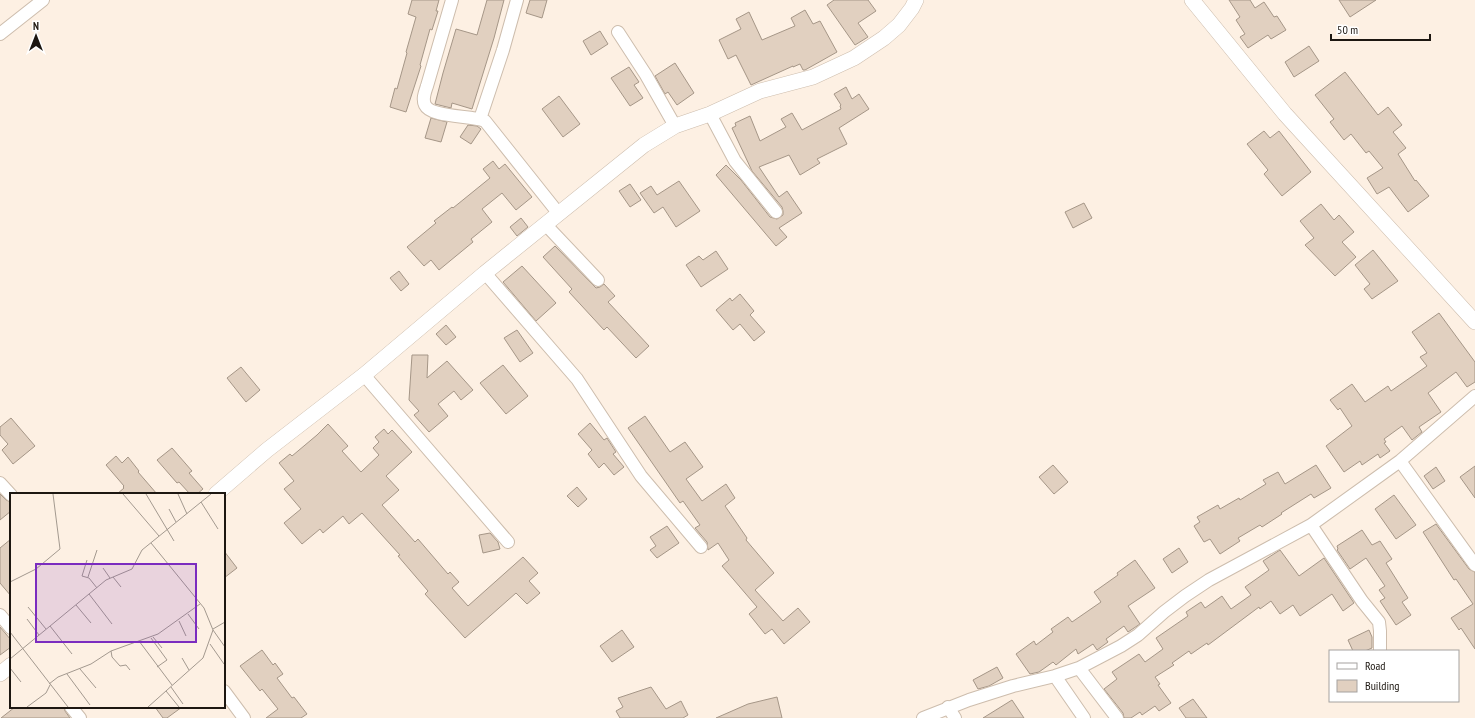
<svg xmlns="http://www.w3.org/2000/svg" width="1475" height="718" viewBox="0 0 1475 718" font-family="'PT Sans Narrow',sans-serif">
  <rect width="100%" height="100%" fill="#fdf0e3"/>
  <path fill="#e1d0c0" stroke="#a59687" d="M 412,0 L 439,0 L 436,11 L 438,11 L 432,30 L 430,29 L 420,65 L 421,66 L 406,112 L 390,107 L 395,88 L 397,89 L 407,53 L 406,52 L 416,17 L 408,14 Z
    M 487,0 L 504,0 L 494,38 L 472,109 L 452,103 L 451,108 L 435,104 L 443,73 L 456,29 L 477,35 Z
    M 530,0 L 547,0 L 542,18 L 526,13 Z
    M 834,0 L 868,0 L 876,11 L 858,23 L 868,37 L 855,45 L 827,5 Z
    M 1229,0 L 1250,0 L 1255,8 L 1264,2 L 1274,17 L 1277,16 L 1286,30 L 1271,39 L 1268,35 L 1248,48 L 1240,37 L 1245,34 L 1236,20 L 1240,17 Z
    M 1339,0 L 1376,0 L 1350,17 Z
    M 805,10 L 813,24 L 820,21 L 837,52 L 805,70 L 803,70 L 800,64 L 793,67 L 793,66 L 751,85 L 736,55 L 728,59 L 719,40 L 741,29 L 736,19 L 749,12 L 762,40 L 795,26 L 791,18 Z
    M 600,31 L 608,44 L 591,55 L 583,41 Z
    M 1309,46 L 1319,61 L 1294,77 L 1285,62 Z
    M 675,63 L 694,93 L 677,105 L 668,92 L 665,94 L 655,76 Z
    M 629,67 L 639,82 L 634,85 L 643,98 L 630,106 L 611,78 Z
    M 1345,72 L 1378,115 L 1388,107 L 1402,125 L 1393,132 L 1406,148 L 1398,154 L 1415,181 L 1416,180 L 1429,196 L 1408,212 L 1389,187 L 1377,194 L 1367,178 L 1383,168 L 1369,151 L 1366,153 L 1351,134 L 1344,140 L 1330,122 L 1334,119 L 1315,95 Z
    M 846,87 L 852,99 L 859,94 L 869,109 L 839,128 L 847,144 L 817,159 L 820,163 L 800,175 L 789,155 L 759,167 L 779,197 L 787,191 L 802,213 L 779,228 L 787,237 L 776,246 L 716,175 L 726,165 L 741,180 L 770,217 L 777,219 L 783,215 L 783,211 L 782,207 L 752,171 L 732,128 L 736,126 L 735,123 L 750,116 L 760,141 L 786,127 L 781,119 L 792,113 L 802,130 L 841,109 L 840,106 L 841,105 L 834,94 Z
    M 559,96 L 580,124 L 563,137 L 542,109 Z
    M 431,118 L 447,122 L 441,142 L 425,138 Z
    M 468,125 L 477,126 L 481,129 L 471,144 L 460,137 Z
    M 1264,131 L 1270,138 L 1279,131 L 1311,172 L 1282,196 L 1264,174 L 1268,170 L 1247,144 Z
    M 493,161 L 499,169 L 505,164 L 532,197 L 516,210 L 502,193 L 482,209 L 492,222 L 471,239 L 473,242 L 439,270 L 431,260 L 424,266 L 407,247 L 436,223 L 434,221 L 452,207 L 453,208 L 490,178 L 483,169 Z
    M 679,181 L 700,211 L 676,227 L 663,207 L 654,213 L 640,193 L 651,186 L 657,195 Z
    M 630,184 L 641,200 L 630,207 L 619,191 Z
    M 1084,203 L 1092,218 L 1073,228 L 1065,212 Z
    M 1321,204 L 1334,220 L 1339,215 L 1354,232 L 1342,242 L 1356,257 L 1335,276 L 1305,245 L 1314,238 L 1300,221 Z
    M 521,218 L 528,227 L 517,236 L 510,227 Z
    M 555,246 L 596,288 L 600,287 L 604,284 L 615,296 L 608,302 L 649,346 L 636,358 L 607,327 L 604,330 L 569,292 L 572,289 L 543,257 Z
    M 1373,250 L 1398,281 L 1372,299 L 1364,289 L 1370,284 L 1355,265 Z
    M 716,251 L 728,269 L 701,287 L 686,265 L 699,256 L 703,260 Z
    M 522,266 L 556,303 L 536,321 L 503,282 Z
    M 399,271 L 409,284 L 401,291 L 390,278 Z
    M 740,294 L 754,311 L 750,315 L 765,332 L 754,341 L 740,324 L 733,330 L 716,310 L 730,298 L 732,301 Z
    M 1439,313 L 1475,362 L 1475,382 L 1467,387 L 1456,372 L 1428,393 L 1441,412 L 1419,427 L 1422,432 L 1412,440 L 1402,426 L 1384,439 L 1386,442 L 1384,443 L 1390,451 L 1380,458 L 1378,454 L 1362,465 L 1360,461 L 1344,472 L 1326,446 L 1352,426 L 1340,408 L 1338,410 L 1330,400 L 1352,384 L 1365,402 L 1388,386 L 1391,391 L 1427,366 L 1420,357 L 1427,353 L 1412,332 Z
    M 446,325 L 456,337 L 446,345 L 436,334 Z
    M 517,330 L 533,353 L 520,362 L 504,338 Z
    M 412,355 L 428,355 L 427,378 L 447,361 L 473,390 L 461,400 L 454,391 L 438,404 L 448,416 L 429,432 L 414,415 L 419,411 L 409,400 Z
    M 503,365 L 528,396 L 506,414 L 480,383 Z
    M 241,367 L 260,390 L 246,402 L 227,378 Z
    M 645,416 L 670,452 L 685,442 L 703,467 L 686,479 L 702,501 L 726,484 L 735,498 L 725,506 L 747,538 L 746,540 L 774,573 L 755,590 L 783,621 L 798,608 L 810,622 L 784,644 L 772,629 L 765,634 L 749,614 L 757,607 L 722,566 L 729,560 L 718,543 L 708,550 L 707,542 L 695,528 L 700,525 L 683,501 L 680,503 L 628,428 Z
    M 11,418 L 35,446 L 13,464 L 2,450 L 8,444 L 0,435 L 0,427 Z
    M 590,423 L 604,440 L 607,438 L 616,452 L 613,454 L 624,467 L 614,475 L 604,463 L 599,468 L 588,454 L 592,450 L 578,434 Z
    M 328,424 L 348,446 L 342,451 L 361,472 L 379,455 L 373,448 L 379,442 L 375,437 L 384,429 L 388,434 L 392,430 L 412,452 L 386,476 L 399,490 L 382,505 L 415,542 L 418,539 L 448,574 L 450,572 L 459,582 L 452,588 L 468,606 L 523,557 L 538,573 L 529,581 L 540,593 L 527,604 L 516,593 L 465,638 L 425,594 L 428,591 L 398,556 L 400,555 L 362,513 L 349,524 L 343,516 L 323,533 L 320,529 L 302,544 L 284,523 L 301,509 L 284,489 L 294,481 L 279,463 L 290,454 L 292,456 L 317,435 Z
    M 172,448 L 192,471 L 189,473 L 203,489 L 197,494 L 190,494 L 179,482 L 177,483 L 157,460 Z
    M 116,456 L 122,463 L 128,457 L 139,471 L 138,472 L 157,494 L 117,494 L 124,488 L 123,487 L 124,486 L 106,465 Z
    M 1053,465 L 1068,482 L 1054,494 L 1039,477 Z
    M 1316,465 L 1331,488 L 1314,498 L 1311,494 L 1281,513 L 1282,514 L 1262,527 L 1260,525 L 1238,538 L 1240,541 L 1220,554 L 1210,539 L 1204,542 L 1194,526 L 1200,522 L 1197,517 L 1218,505 L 1220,509 L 1239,498 L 1240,500 L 1266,484 L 1263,480 L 1278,472 L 1285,484 Z
    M 1475,466 L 1475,498 L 1460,477 Z
    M 1436,467 L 1445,481 L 1433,489 L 1424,476 Z
    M 577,487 L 587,499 L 578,507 L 567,496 Z
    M 0,494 L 6,500 L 11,502 L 11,511 L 0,520 Z
    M 1394,495 L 1416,525 L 1396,539 L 1375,509 Z
    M 1436,524 L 1469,569 L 1475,572 L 1475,649 L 1461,628 L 1459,630 L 1451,618 L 1473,604 L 1456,579 L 1454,580 L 1423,532 Z
    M 667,526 L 679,543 L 657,558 L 650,550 L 656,546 L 650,537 Z
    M 1362,530 L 1372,545 L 1380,541 L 1392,559 L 1386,563 L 1408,598 L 1402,602 L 1411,615 L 1396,625 L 1380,601 L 1385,598 L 1379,590 L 1385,586 L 1366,558 L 1350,569 L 1337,550 L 1338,549 L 1337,546 Z
    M 490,533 L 498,542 L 500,549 L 483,553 L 479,535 Z
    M 11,539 L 11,596 L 0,583 L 0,548 Z
    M 1179,548 L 1188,562 L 1172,573 L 1163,559 Z
    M 1280,550 L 1299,576 L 1324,558 L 1354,603 L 1343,611 L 1332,594 L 1300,616 L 1293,605 L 1280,614 L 1271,601 L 1260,609 L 1259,607 L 1208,645 L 1207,643 L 1191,654 L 1189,651 L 1172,663 L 1174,665 L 1155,677 L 1160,684 L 1158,685 L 1171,703 L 1159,711 L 1155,706 L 1142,715 L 1140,712 L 1131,718 L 1124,718 L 1123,713 L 1104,689 L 1117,679 L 1112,672 L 1139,654 L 1145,662 L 1163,649 L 1156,638 L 1188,616 L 1186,612 L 1201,602 L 1205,608 L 1222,596 L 1231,609 L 1251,595 L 1245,587 L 1269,570 L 1263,561 Z
    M 224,551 L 237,568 L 224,578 Z
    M 1135,560 L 1155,588 L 1128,606 L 1140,624 L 1128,632 L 1124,626 L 1106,639 L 1108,642 L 1097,650 L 1093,644 L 1078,654 L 1076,649 L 1056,665 L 1053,662 L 1039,672 L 1030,674 L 1016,654 L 1034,641 L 1036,645 L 1053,632 L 1051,629 L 1068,617 L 1072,622 L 1101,602 L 1094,592 L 1118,575 L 1117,573 Z
    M 0,627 L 11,640 L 11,647 L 0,655 Z
    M 622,630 L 634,647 L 612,662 L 600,646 Z
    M 1369,630 L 1372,637 L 1372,648 L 1365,651 L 1353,651 L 1348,640 Z
    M 262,650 L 273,665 L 275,663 L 283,674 L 277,678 L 292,698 L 294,697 L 307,714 L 301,718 L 266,718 L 278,709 L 262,689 L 260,691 L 240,666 Z
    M 997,667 L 1003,678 L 989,686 L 978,689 L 973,680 Z
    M 651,687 L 666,709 L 681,701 L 688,715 L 683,718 L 620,718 L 616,711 L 623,707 L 618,698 Z
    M 777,697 L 782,718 L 716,718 L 748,704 Z
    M 1193,699 L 1207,718 L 1186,718 L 1179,708 Z
    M 1012,700 L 1024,718 L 983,718 Z
    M 15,707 L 64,707 L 65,711 L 70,718 L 1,718 Z
    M 155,707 L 182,707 L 167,718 L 163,718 Z"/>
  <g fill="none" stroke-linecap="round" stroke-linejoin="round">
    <defs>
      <path id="minor" d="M 452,0 L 427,86 C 425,92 422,99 425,105 C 431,118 472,115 485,121 L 559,214
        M 618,32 L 646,75 L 675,126
        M 0,34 L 43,0
        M 710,114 L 735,161 L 776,212
        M 480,119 L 503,50 L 517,0
        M 546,225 L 598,280
        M 485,273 L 577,379 L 641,476 L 701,547
        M 364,375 L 508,542
        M 1400,461 L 1475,565
        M 0,483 L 11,495
        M 1311,525 L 1362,601 L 1379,622 L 1380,631 L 1380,651
        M 0,615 L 11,628
        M 1079,668 L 1117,718
        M 1055,676 L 1084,718
        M 224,691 L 244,718
        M 71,707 L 80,718
        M 948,707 L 955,718
        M 923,718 L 969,700 L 1013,686 L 1055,676 L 1079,668 L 1121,646 L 1138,635 L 1164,612 L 1185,596 L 1209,580 L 1311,525 L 1400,461 L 1475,396"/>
      <path id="tertiary" d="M 1192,0 L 1285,114 L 1475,322
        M 216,494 L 267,450 L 364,375 L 485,273 L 644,145 L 675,126 L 710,114 L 760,91 L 813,77 L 854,58 L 884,38 L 899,25 L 912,8 L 916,0
        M 0,674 L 11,665"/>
    </defs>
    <use href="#minor" stroke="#cdbdad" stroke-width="14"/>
    <use href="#tertiary" stroke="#cdbdad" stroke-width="16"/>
    <use href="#minor" stroke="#fff" stroke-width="12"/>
    <use href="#tertiary" stroke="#fff" stroke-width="15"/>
  </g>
  <g transform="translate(10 493)">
    <rect width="215" height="215" fill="#fdf0e3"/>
    <path fill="none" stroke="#a3998f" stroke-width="1" d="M 113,1 L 149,43M 136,1 L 164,48M 168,1 L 177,21M 191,9 L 208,36M 159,16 L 166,29M 77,67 L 72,83 L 79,85 L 87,95M 93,75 L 100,85M 78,84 L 87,57M 103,84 L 111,94M 0,89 L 26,76 L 50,56 L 43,1M 79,101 L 102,131M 66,112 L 81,130M 18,114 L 36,136M 178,121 L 189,136M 17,126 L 29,142M 169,128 L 176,143M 40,133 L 62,161M 203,136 L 215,129M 203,137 L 215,154M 0,139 L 58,214M 143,144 L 152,155M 141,145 L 157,167 L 147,174M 129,148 L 162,192M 200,151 L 214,171M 101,158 L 102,164 L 110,173 L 116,172 L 120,177M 172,165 L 179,177M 0,166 L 96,87 L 122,76 L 132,57 L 201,1M 0,175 L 11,189M 70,176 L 86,195M 57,181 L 80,212M 39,191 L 48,184 L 81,171 L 101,158 L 148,141 L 190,111M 161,194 L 173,211M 156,198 L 169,214M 17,214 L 36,200 L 40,192M 138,214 L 193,165 L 203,137 L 194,115 L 141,50"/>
    <path fill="#7b2cbf" fill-opacity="0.15" stroke="#7b2cbf" stroke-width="2" d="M 26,71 L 186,71 L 186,149 L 26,149 Z"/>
    <rect width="215" height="215" fill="none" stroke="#1d1711" stroke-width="2"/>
  </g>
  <rect x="1329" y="650" width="130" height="52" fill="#ffffff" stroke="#a5a2a0"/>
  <rect x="1337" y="663" width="20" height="6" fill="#ffffff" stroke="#a5a2a0"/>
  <text x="1365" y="670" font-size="12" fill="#1d1711">Road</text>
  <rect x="1337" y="680" width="20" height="12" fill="#e1d0c0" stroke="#a5a2a0"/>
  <text x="1365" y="690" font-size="12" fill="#1d1711">Building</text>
  <g transform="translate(36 36)" stroke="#ffffff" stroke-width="3" paint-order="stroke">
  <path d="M0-3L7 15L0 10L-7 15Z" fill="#1d1711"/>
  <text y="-6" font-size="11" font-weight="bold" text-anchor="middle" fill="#1d1711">N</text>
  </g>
  <path d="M1331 34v6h99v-6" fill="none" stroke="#1d1711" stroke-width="2"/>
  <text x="1337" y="34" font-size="12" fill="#1d1711" stroke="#ffffff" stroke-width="3" paint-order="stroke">50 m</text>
</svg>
